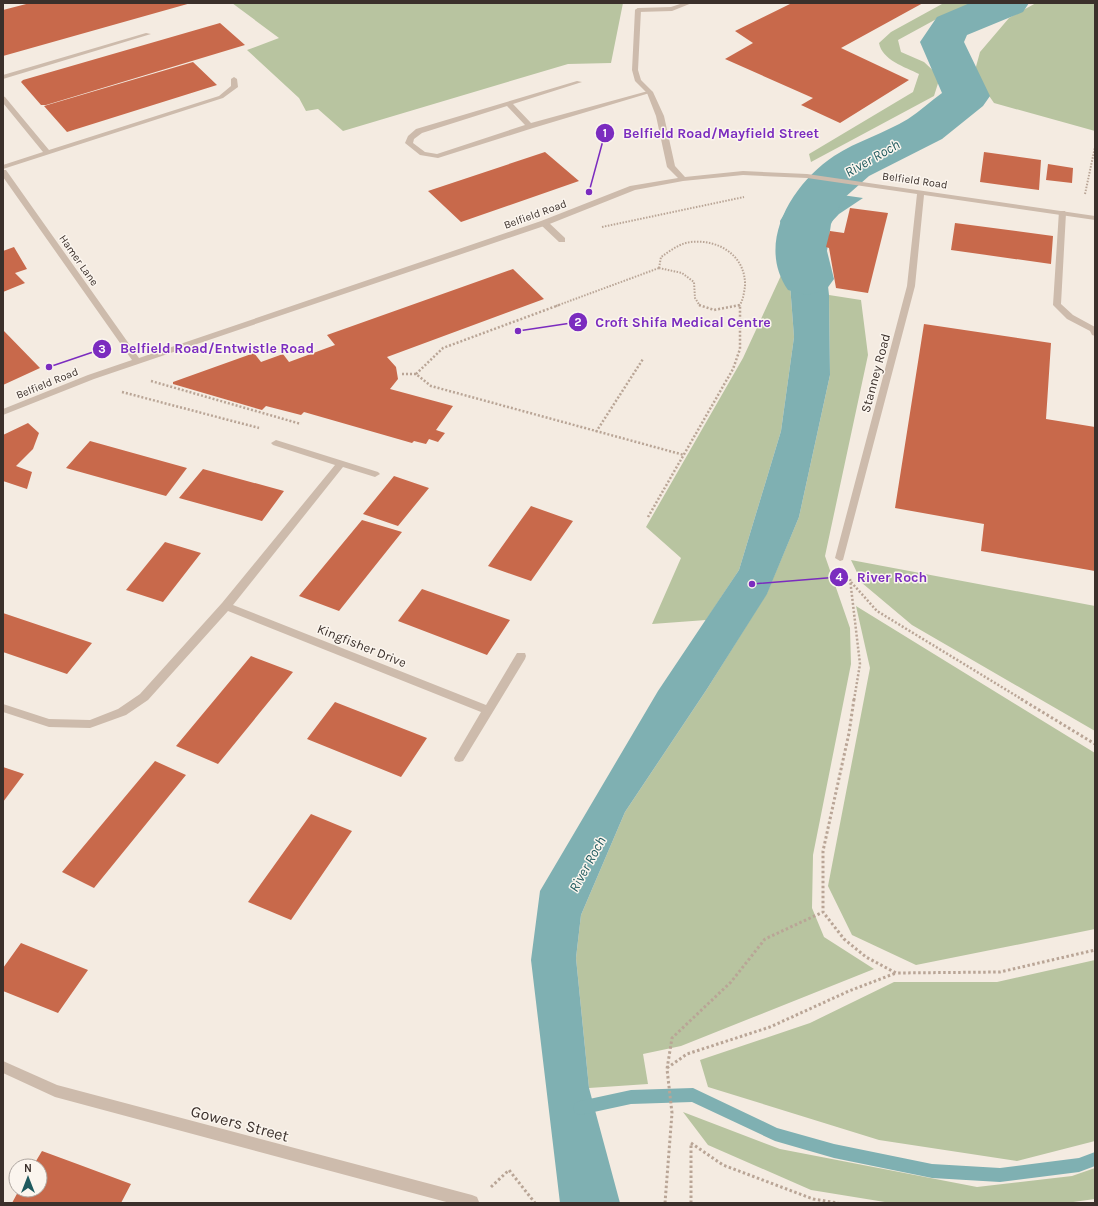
<svg xmlns="http://www.w3.org/2000/svg" width="1098" height="1206" viewBox="0 0 1098 1206" font-family="Karla,sans-serif">
  <rect width="100%" height="100%" fill="#f4ebe1"/>
  <path fill="#b8c4a0" d="M 232,3 L 623,3 L 611,63 L 568,64 L 343,131 L 318,109 L 306,111 L 299,98 L 247,50 L 279,38 Z
    M 974,3 L 942,16 L 898,40 L 901,52 L 924,62 L 940,77 L 934,96 L 811,162 L 809,154 L 913,92 L 919,74 C 905,67 882,60 879,43 L 891,32 L 942,4 Z
    M 1036,3 L 1095,3 L 1095,131 L 994,103 L 974,74 L 980,52 L 1009,18 Z
    M 784,269 L 789,271 L 794,337 L 781,431 L 739,570 L 706,620 L 652,624 L 681,558 L 646,527 L 743,358 Z
    M 829,295 L 861,300 L 868,355 L 825,556 L 850,628 L 851,664 L 813,855 L 812,908 L 824,937 L 874,969 L 681,1046 L 643,1054 L 648,1084 L 589,1088 L 576,958 L 581,915 L 625,812 L 707,689 L 767,593 L 799,517 L 830,375 Z
    M 851,560 L 1095,606 L 1095,731 L 912,625 L 862,583 Z
    M 856,606 L 1095,753 L 1095,929 L 916,965 L 852,935 L 828,886 L 870,668 Z
    M 1095,960 L 1095,1141 L 1017,1161 L 879,1140 L 708,1087 L 700,1060 L 810,1023 L 894,982 L 997,982 Z
    M 683,1112 L 780,1149 L 977,1187 L 1072,1176 L 1095,1168 L 1095,1199 L 1066,1203 L 891,1203 L 811,1190 L 708,1145 Z"/>
  <path fill="#7fb0b2" d="M 800,189 L 863,198 L 839,214 L 822,232 L 829,295 L 830,375 L 799,517 L 767,594 L 707,689 L 625,812 L 581,915 L 576,958 L 589,1088 L 620,1203 L 560,1203 L 531,960 L 540,891 L 658,691 L 739,570 L 781,431 L 794,337 L 789,271 L 784,269 L 788,262 L 780,221 Z"/>
  <g fill="none" stroke-linecap="round" stroke-linejoin="round">
    <path fill="#7fb0b2" fill-rule="evenodd" d="M 693,1088 L 777,1128 L 834,1144 L 932,1164 L 1000,1168 L 1079,1158 L 1095,1152 L 1095,1166 L 1079,1172 L 1000,1182 L 932,1178 L 834,1158 L 775,1141 L 692,1102 L 631,1104 L 580,1115 L 575,1113 L 573,1108 L 575,1103 L 580,1101 L 631,1090 Z"/>
    <path fill="#7fb0b2" fill-rule="evenodd" d="M 970,3 L 1029,3 L 1023,12 L 967,35 L 964,42 L 990,96 L 983,106 L 942,139 L 869,176 L 843,199 L 831,224 L 827,251 L 834,279 L 826,290 L 807,295 L 788,290 C 755,243 793,183 834,156 C 857,141 885,133 908,119 C 920,111 931,101 942,93 L 920,42 L 937,17 Z"/>
  </g>
  <path fill="#c8694b" d="M 30,3 L 191,3 L 3,56 L 3,10 Z
    M 792,3 L 923,3 L 841,48 L 909,80 L 840,123 L 801,105 L 813,98 L 725,59 L 753,43 L 735,31 Z
    M 220,23 L 245,45 L 46,105 L 41,105 L 21,82 L 23,80 Z
    M 193,62 L 217,85 L 67,132 L 44,106 Z
    M 545,152 L 579,181 L 461,222 L 428,191 Z
    M 984,152 L 1041,160 L 1039,190 L 980,182 Z
    M 1048,164 L 1073,168 L 1072,183 L 1046,180 Z
    M 850,208 L 888,213 L 868,293 L 836,288 L 829,248 L 826,247 L 830,231 L 844,233 Z
    M 955,223 L 1053,236 L 1051,264 L 951,250 Z
    M 14,247 L 27,269 L 15,273 L 25,283 L 3,292 L 3,251 Z
    M 513,269 L 544,299 L 387,357 L 396,367 L 398,379 L 390,389 L 453,406 L 436,430 L 445,433 L 438,442 L 429,439 L 426,444 L 414,441 L 412,443 L 304,412 L 301,415 L 266,406 L 262,410 L 173,384 L 173,382 L 254,353 L 261,362 L 283,354 L 289,362 L 335,345 L 327,335 Z
    M 924,324 L 1051,343 L 1046,419 L 1095,427 L 1095,571 L 981,551 L 984,524 L 895,508 Z
    M 3,330 L 40,368 L 3,385 Z
    M 28,423 L 39,433 L 33,449 L 16,466 L 32,472 L 27,489 L 3,481 L 3,435 Z
    M 90,441 L 187,468 L 166,496 L 66,468 Z
    M 203,469 L 284,491 L 262,521 L 179,498 Z
    M 394,476 L 429,488 L 398,526 L 363,514 Z
    M 531,506 L 573,521 L 531,581 L 488,566 Z
    M 362,520 L 402,532 L 339,611 L 299,596 Z
    M 165,542 L 201,553 L 163,602 L 126,590 Z
    M 422,589 L 510,620 L 487,655 L 398,621 Z
    M 3,613 L 92,643 L 67,674 L 3,652 Z
    M 251,656 L 293,672 L 218,764 L 176,746 Z
    M 335,702 L 427,738 L 401,777 L 307,739 Z
    M 155,761 L 186,775 L 94,888 L 62,872 Z
    M 3,767 L 24,774 L 3,802 Z
    M 311,814 L 352,831 L 291,920 L 248,902 Z
    M 21,943 L 88,970 L 58,1013 L 3,991 L 3,968 Z
    M 42,1151 L 80,1165 L 131,1184 L 121,1203 L 12,1203 L 19,1190 L 40,1190 L 40,1166 L 33,1166 Z"/>
  <g fill="none" stroke-linecap="round" stroke-linejoin="round">
    <path stroke="#b9a596" stroke-width="2" stroke-dasharray="1.5 1.5" stroke-linecap="butt" d="M 1085,194 L 1095,147
      M 602,227 L 744,197
      M 659,268 L 682,273 L 694,282 L 695,298 L 700,306
      M 659,268 L 661,257 C 670,251 680,243 691,242 C 719,239 746,256 745,286 C 744,293 743,301 739,306
      M 556,306 L 659,268"/>
    <path stroke="#b9a596" stroke-width="2.5" stroke-dasharray="2 2" stroke-linecap="butt" d="M 699,305 L 714,310 L 740,305
      M 402,374 L 416,374 L 431,386 L 684,455
      M 416,374 L 443,348 L 559,305
      M 151,381 L 301,424
      M 122,392 L 259,428
      M 596,432 L 643,359
      M 648,517 L 733,369 L 740,349 L 740,306
      M 850,579 L 860,664 L 854,700
      M 851,582 L 877,611 L 1023,700"/>
    <path stroke="#b9a596" stroke-width="3" stroke-dasharray="2.5 2.5" stroke-linecap="butt" d="M 854,699 L 849,733 L 823,851 L 823,912 L 844,939 L 866,957 L 896,973 L 1000,972 L 1095,950
      M 1021,699 L 1095,744
      M 667,1068 L 687,1054 L 770,1027 L 849,991 L 896,973
      M 491,1187 L 509,1170 L 535,1203
      M 665,1203 L 672,1113 L 667,1069 L 672,1038 L 731,982 L 765,939 L 823,912
      M 691,1203 L 691,1143 L 723,1165 L 813,1199 L 838,1203"/>
    <path fill="#cdbbac" fill-rule="evenodd" d="M 683,3 L 692,3 L 672,11 L 638,12 L 635,10 L 638,8 L 671,7 Z
      M 146,33 L 151,34 L 3,79 L 3,75 Z
      M 234,77 L 237,79 L 238,87 L 223,98 L 3,169 L 3,165 L 43,152 L 3,103 L 3,96 L 5,97 L 49,150 L 219,96 L 231,86 L 231,79 Z
      M 577,81 L 582,82 L 513,104 L 531,123 L 648,91 L 653,92 L 533,128 L 438,158 L 420,155 L 405,143 L 408,136 L 416,129 ZM 507,106 L 525,125 L 437,154 L 425,152 L 413,143 L 414,139 L 422,133 Z
      M 1059,211 L 1065,211 L 1066,213 L 1061,304 L 1073,315 L 1095,327 L 1095,336 L 1092,335 L 1090,331 L 1067,319 L 1053,305 Z
      M 541,221 L 547,221 L 565,238 L 565,242 L 559,242 L 541,225 Z"/>
    <path fill="#cdbbac" fill-rule="evenodd" d="M 638,8 L 641,10 L 638,70 L 641,80 L 653,92 L 664,116 L 675,166 L 685,177 L 743,171 L 807,174 L 1095,216 L 1095,220 L 924,195 L 915,286 L 843,560 L 840,561 L 835,558 L 907,286 L 917,194 L 807,178 L 743,175 L 683,181 L 635,190 L 547,225 L 94,379 L 3,415 L 3,409 L 88,375 L 132,360 L 3,177 L 3,170 L 6,170 L 139,358 L 541,221 L 630,186 L 678,178 L 667,167 L 656,116 L 647,93 L 635,81 L 632,70 L 635,10 Z
      M 276,440 L 378,472 L 380,474 L 375,477 L 343,467 L 233,605 L 486,705 L 517,653 L 525,653 L 526,656 L 525,659 L 463,761 L 459,762 L 455,761 L 454,758 L 481,712 L 228,611 L 148,700 L 126,715 L 90,728 L 49,727 L 3,712 L 3,704 L 49,719 L 90,720 L 118,709 L 140,694 L 222,603 L 335,465 L 273,445 L 271,443 Z
      M 3,1061 L 57,1085 L 472,1195 L 477,1197 L 479,1202 L 450,1203 L 55,1097 L 3,1073 Z"/>
  </g>
  <g text-anchor="middle" stroke-width="3" stroke-linejoin="round" paint-order="stroke">
    <g font-size="11" fill="#3b302b" stroke="#fbf5ee">
      <text transform="translate(915 180) rotate(8)" y="4">Belfield Road</text>
      <text transform="translate(535 214) rotate(-20)" y="4">Belfield Road</text>
      <text transform="translate(79 260) rotate(55)" y="4">Hamer Lane</text>
      <text transform="translate(47 383) rotate(-22)" y="4">Belfield Road</text>
    </g>
    <g font-size="13" fill="#3b302b" stroke="#fbf5ee">
      <text transform="translate(875 373) rotate(-75)" y="5">Stanney Road</text>
      <text transform="translate(362 645) rotate(22)" y="5">Kingfisher Drive</text>
    </g>
    <g font-size="14" font-style="italic" fill="#1f5a5e" stroke="#fbf5ee">
      <text transform="translate(872 158) rotate(-30)" y="5">River Roch</text>
      <text transform="translate(587 864) rotate(-61)" y="5">River Roch</text>
    </g>
    <g font-size="16" fill="#3b302b" stroke="#fbf5ee">
      <text transform="translate(240 1123) rotate(15)" y="6">Gowers Street</text>
    </g>
  </g>
  <path fill="none" stroke="#7b2cbf" stroke-width="1.5" d="M589 192L605 133M518 331L578 322M49 367L102 349M752 584L839 577"/>
  <g fill="#7b2cbf" stroke="#fbf5ee" stroke-width="1.5">
    <circle cx="589" cy="192" r="4"/>
    <circle cx="518" cy="331" r="4"/>
    <circle cx="49" cy="367" r="4"/>
    <circle cx="752" cy="584" r="4"/>
    <circle cx="605" cy="133" r="10"/>
    <circle cx="578" cy="322" r="10"/>
    <circle cx="102" cy="349" r="10"/>
    <circle cx="839" cy="577" r="10"/>
  </g>
  <g font-size="12" text-anchor="middle" font-weight="bold" fill="#fff">
    <text x="605" y="137">1</text>
    <text x="578" y="326">2</text>
    <text x="102" y="353">3</text>
    <text x="839" y="581">4</text>
  </g>
  <g font-size="14" text-anchor="middle" font-weight="bold" fill="#7b2cbf" stroke="#fbf5ee" stroke-width="3" stroke-linejoin="round" paint-order="stroke">
    <text x="721" y="138">Belfield Road/Mayfield Street</text>
    <text x="683" y="327">Croft Shifa Medical Centre</text>
    <text x="217" y="353">Belfield Road/Entwistle Road</text>
    <text x="892" y="582">River Roch</text>
  </g>
  <rect width="1098" height="1206" fill="none" stroke="#3b302b" stroke-width="8"/>
  <g transform="translate(28 1178)"><circle r="19" fill="#fbf5ee" stroke="#aea6a0"/>
  <path d="M0-3L7 15L0 10L-7 15Z" fill="#1f5a5e"/>
  <text y="-6" font-size="11" font-weight="bold" text-anchor="middle" fill="#3b302b">N</text>
  </g>
</svg>
